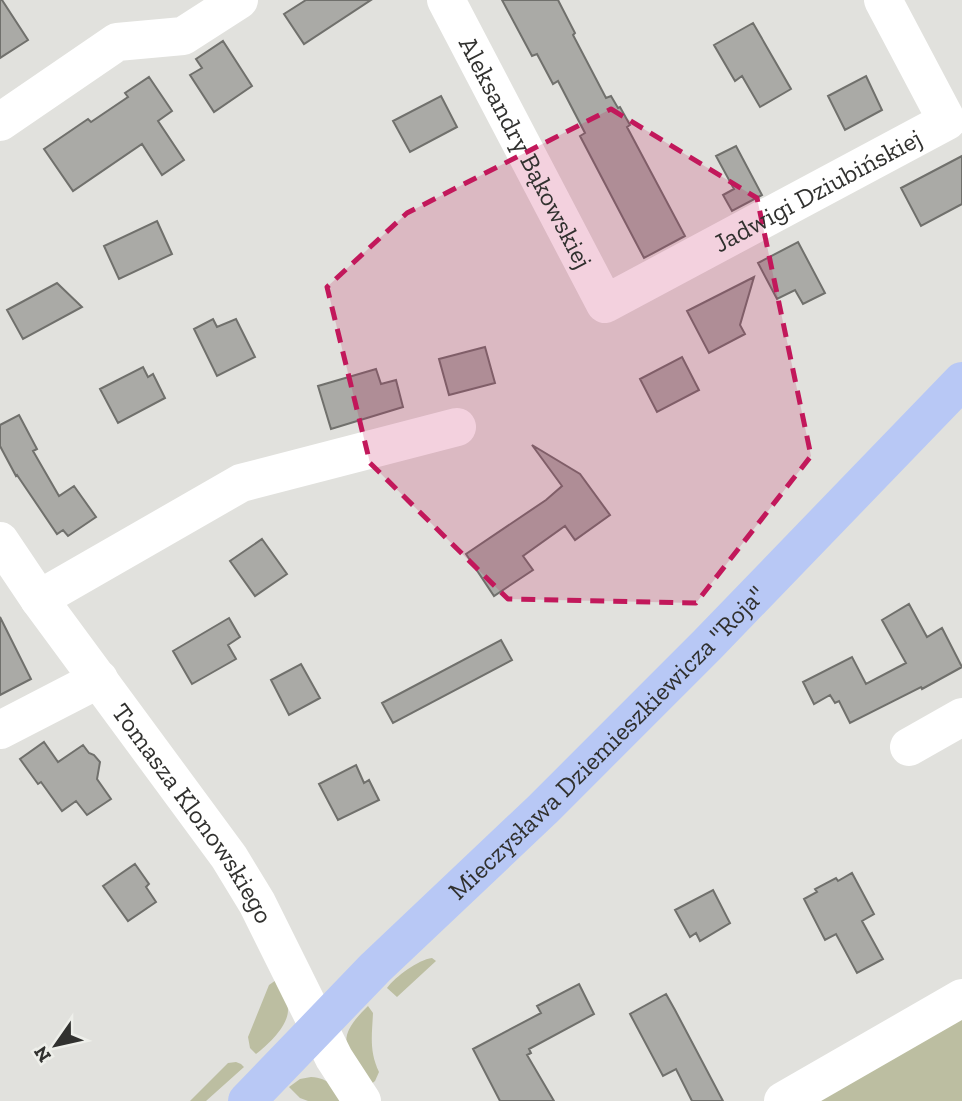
<svg xmlns="http://www.w3.org/2000/svg" width="962" height="1101" viewBox="0 0 962 1101" font-family="'Zilla Slab',serif">
  <rect width="100%" height="100%" fill="#e1e1dd"/>
  <path fill="#bcbea1" d="M 432,958 L 436,961 L 397,997 L 387,988 C 396,976 418,960 432,958 Z
    M 279,978 C 282,988 288,1000 288,1010 C 288,1026 268,1045 256,1054 L 250,1048 L 248,1037 L 269,985 Z
    M 962,998 L 962,1101 L 783,1101 Z
    M 368,1006 L 373,1013 C 372,1035 369,1051 379,1072 L 375,1081 L 369,1086 C 347,1048 332,1041 368,1006 Z
    M 236,1062 L 241,1064 L 244,1067 L 206,1101 L 190,1101 L 228,1063 Z
    M 311,1077 C 329,1078 336,1088 347,1101 L 308,1101 L 300,1098 L 289,1087 L 300,1079 Z"/>
  <path fill="#aaaaa6" stroke="#70706c" stroke-width="2" d="M 0,0 L 2,0 L 28,40 L 0,58 Z
    M 306,0 L 371,0 L 304,44 L 284,14 Z
    M 502,0 L 558,0 L 575,33 L 573,35 L 606,98 L 611,96 L 618,108 L 620,107 L 630,125 L 627,127 L 685,236 L 644,258 L 580,136 L 585,133 L 558,81 L 553,84 L 537,54 L 532,56 Z
    M 753,23 L 791,89 L 760,107 L 742,76 L 735,81 L 714,45 Z
    M 223,41 L 252,86 L 214,112 L 190,75 L 202,68 L 196,59 Z
    M 866,76 L 882,110 L 845,130 L 828,96 Z
    M 149,77 L 172,111 L 158,121 L 184,160 L 162,175 L 142,144 L 73,191 L 44,149 L 88,119 L 91,122 L 128,97 L 125,93 Z
    M 441,96 L 457,127 L 410,152 L 393,121 Z
    M 736,146 L 762,195 L 732,211 L 723,195 L 734,189 L 716,156 Z
    M 962,156 L 962,204 L 921,226 L 901,188 Z
    M 157,221 L 172,254 L 119,279 L 104,246 Z
    M 798,242 L 825,293 L 803,304 L 795,290 L 777,299 L 758,263 Z
    M 754,277 L 740,325 L 745,334 L 709,353 L 687,311 Z
    M 57,283 L 82,307 L 23,339 L 7,310 Z
    M 213,319 L 217,327 L 236,319 L 255,357 L 217,376 L 194,329 Z
    M 485,347 L 495,383 L 449,395 L 439,359 Z
    M 682,357 L 699,390 L 657,412 L 640,379 Z
    M 143,367 L 148,377 L 153,374 L 165,398 L 118,423 L 100,389 Z
    M 376,369 L 381,384 L 396,380 L 403,407 L 331,429 L 318,386 Z
    M 19,415 L 37,449 L 33,451 L 59,496 L 74,486 L 96,517 L 68,536 L 63,530 L 57,534 L 17,475 L 16,476 L 0,446 L 0,425 Z
    M 532,445 L 580,474 L 610,515 L 575,540 L 565,526 L 523,556 L 533,570 L 494,596 L 466,554 L 546,500 L 562,486 Z
    M 262,539 L 287,574 L 255,596 L 230,561 Z
    M 909,604 L 927,637 L 942,628 L 962,667 L 922,689 L 921,687 L 850,723 L 839,701 L 835,703 L 830,695 L 814,704 L 803,682 L 852,657 L 866,684 L 906,663 L 882,620 Z
    M 0,617 L 31,679 L 0,695 Z
    M 229,618 L 240,637 L 228,645 L 236,659 L 192,684 L 173,651 Z
    M 501,640 L 512,660 L 393,723 L 382,703 Z
    M 301,664 L 320,698 L 289,715 L 271,680 Z
    M 44,742 L 58,762 L 83,745 L 89,753 L 94,755 L 100,762 L 97,779 L 111,799 L 87,815 L 76,801 L 62,811 L 41,782 L 38,784 L 20,759 Z
    M 356,765 L 364,783 L 369,780 L 379,800 L 338,820 L 319,784 Z
    M 135,864 L 149,884 L 146,887 L 156,902 L 128,921 L 103,886 Z
    M 852,873 L 874,914 L 862,921 L 883,959 L 857,973 L 836,934 L 825,940 L 804,899 L 817,892 L 815,889 L 836,878 L 838,881 Z
    M 713,890 L 730,923 L 700,941 L 696,933 L 690,937 L 675,910 Z
    M 579,984 L 594,1014 L 529,1049 L 531,1053 L 527,1055 L 554,1101 L 500,1101 L 473,1049 L 541,1013 L 537,1006 Z
    M 666,994 L 675,1010 L 723,1101 L 692,1101 L 676,1069 L 663,1076 L 630,1014 Z"/>
  <g fill="none" stroke-linecap="round" stroke-linejoin="round">
    <g stroke="#fff" stroke-width="38">
      <path id="s1" d="M 446,0 L 605,304 L 947,121 L 883,0"/>
      <path d="M 0,122 L 117,42 L 183,36 L 239,0"/>
      <path id="s2" d="M 0,541 L 39,599 L 229,857 L 257,903 L 334,1058 L 362,1101"/>
      <path d="M 39,599 L 241,483 L 457,427"/>
      <path d="M 0,730 L 99,679"/>
      <path d="M 909,747 L 962,717"/>
      <path d="M 783,1101 L 962,998"/>
    </g>
    <path stroke="#b8c8f5" stroke-width="38" id="s3" d="M 247,1101 L 375,968 L 543,809 L 707,645 L 962,381"/>
  </g>
  <path fill="#c2185b" fill-opacity="0.2" stroke="#c2185b" stroke-width="5" stroke-dasharray="14 9" stroke-linejoin="round" d="M 611,109 L 757,198 L 811,456 L 696,603 L 508,599 L 370,463 L 327,287 L 407,213 Z"/>
  <g text-anchor="middle" stroke-width="6" stroke-linejoin="round" paint-order="stroke">
    <g font-size="26" fill="#31312f" stroke="#eeefea">
      <text dy="9" stroke="none"><textPath href="#s1" startOffset="172">Aleksandry Bąkowskiej</textPath></text>
      <text dy="9" stroke="none"><textPath href="#s1" startOffset="584">Jadwigi Dziubińskiej</textPath></text>
      <text dy="9" stroke="none"><textPath href="#s3" startOffset="508">Mieczysława Dziemieszkiewicza "Roja"</textPath></text>
      <text dy="9" stroke="none"><textPath href="#s2" startOffset="334">Tomasza Klonowskiego</textPath></text>
    </g>
  </g>
  <g transform="translate(56 1045) rotate(236)" stroke="#eeefea" stroke-width="5" paint-order="stroke">
  <path d="M0-5L12 26L0 18L-12 26Z" fill="#31312f"/>
  <text y="-10" font-size="19" font-weight="bold" text-anchor="middle" fill="#31312f">N</text>
  </g>
</svg>
